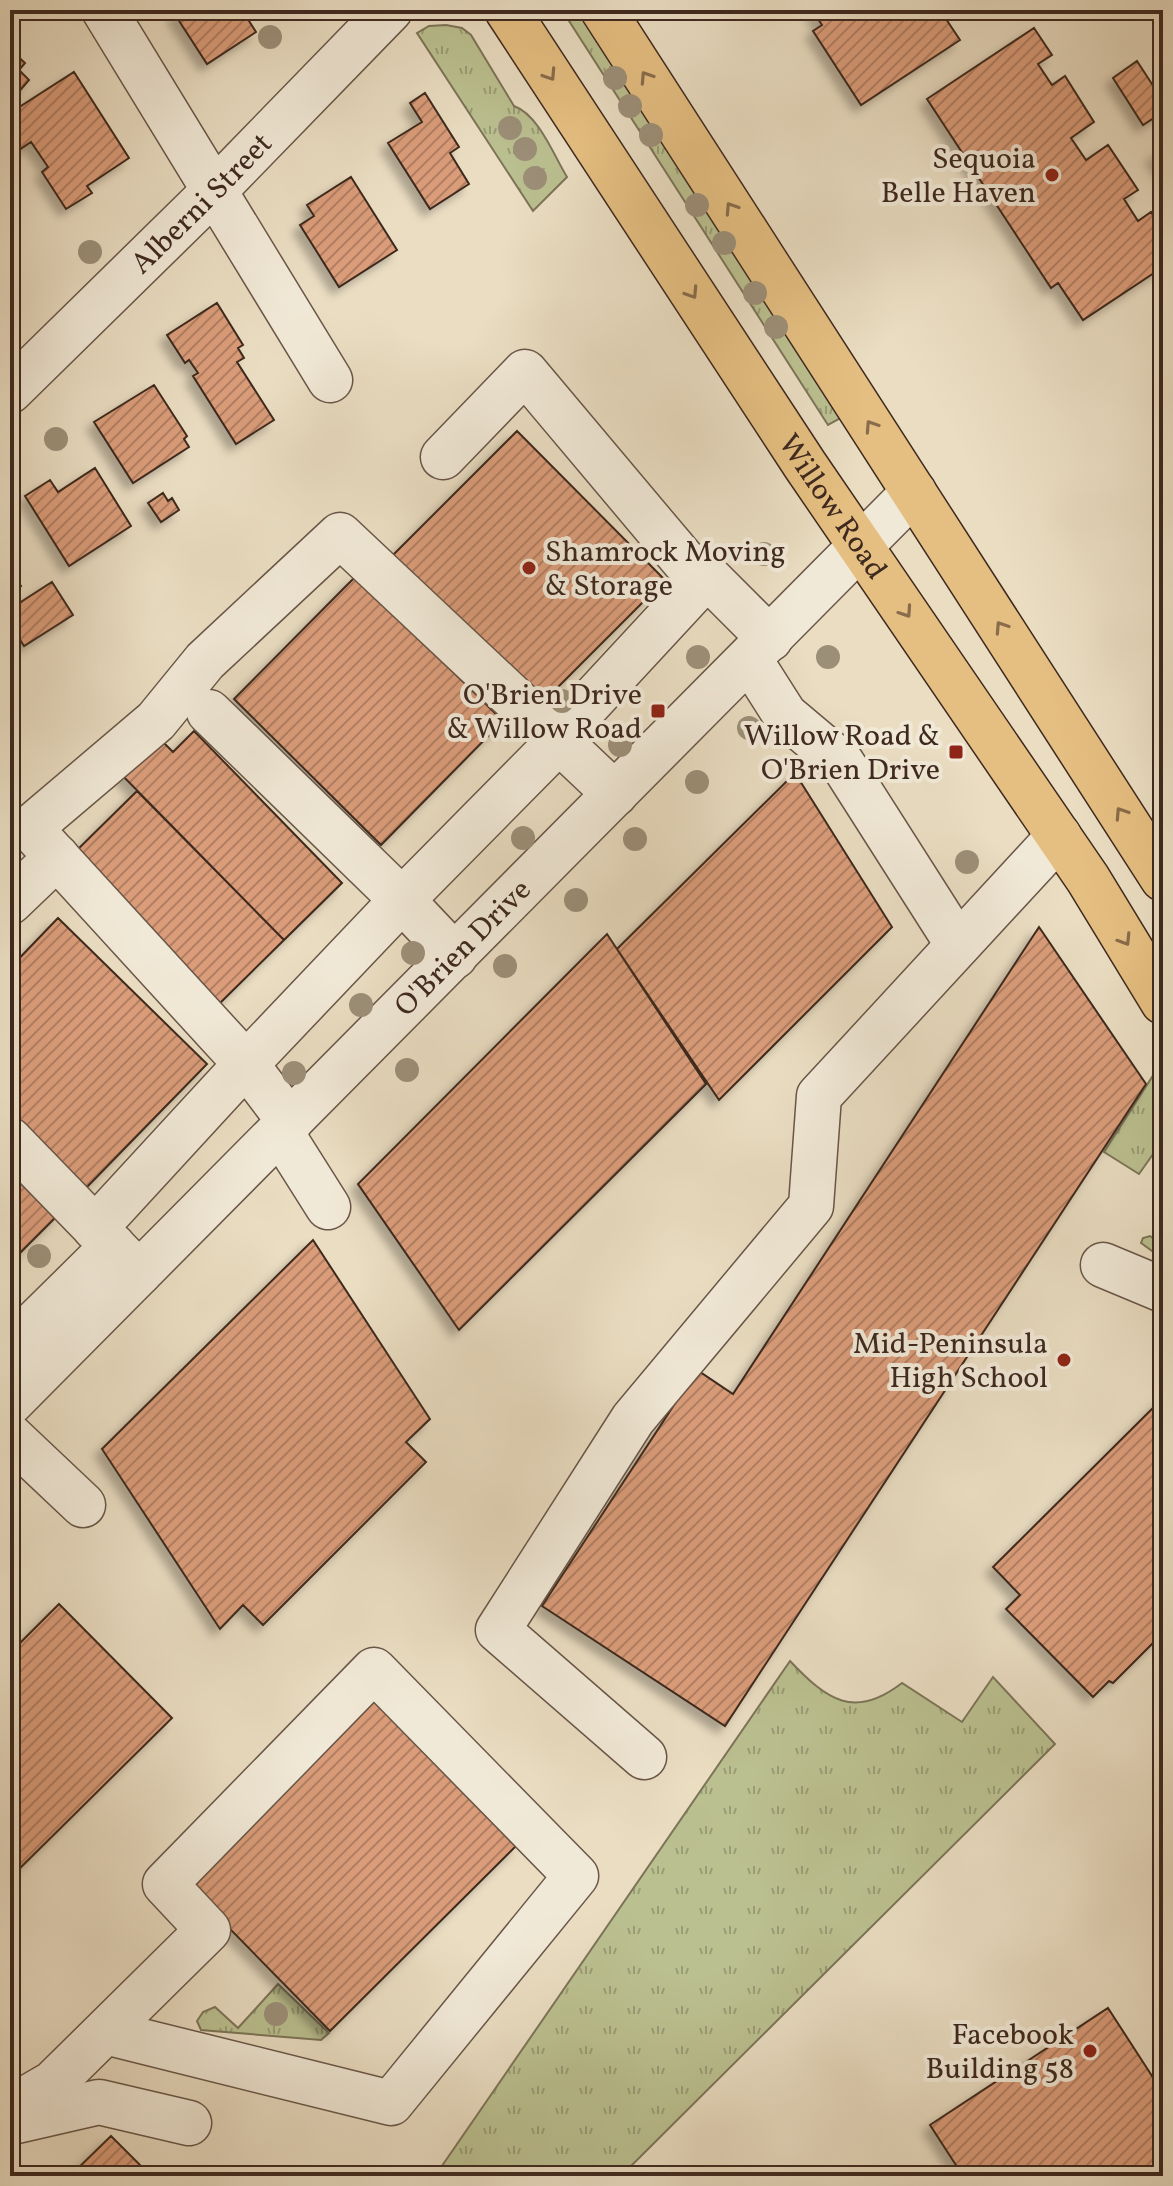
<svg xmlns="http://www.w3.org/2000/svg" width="1173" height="2186" viewBox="0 0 1173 2186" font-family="Vollkorn,serif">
  <defs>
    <pattern id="grass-tufts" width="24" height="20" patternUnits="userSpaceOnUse" patternTransform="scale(2)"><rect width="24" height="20" fill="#bbc090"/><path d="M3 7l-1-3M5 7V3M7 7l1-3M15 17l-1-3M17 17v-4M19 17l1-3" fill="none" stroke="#999c75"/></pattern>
    <pattern id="building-hatch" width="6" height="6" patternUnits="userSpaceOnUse" patternTransform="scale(2)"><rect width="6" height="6" fill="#da9c79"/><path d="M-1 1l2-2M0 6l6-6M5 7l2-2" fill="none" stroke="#b27f63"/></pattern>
    <filter id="shadow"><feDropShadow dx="-7" dy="7" stdDeviation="4" flood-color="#0004"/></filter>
  </defs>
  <rect width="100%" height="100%" fill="#eaddc2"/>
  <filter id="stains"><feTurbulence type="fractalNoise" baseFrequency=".0025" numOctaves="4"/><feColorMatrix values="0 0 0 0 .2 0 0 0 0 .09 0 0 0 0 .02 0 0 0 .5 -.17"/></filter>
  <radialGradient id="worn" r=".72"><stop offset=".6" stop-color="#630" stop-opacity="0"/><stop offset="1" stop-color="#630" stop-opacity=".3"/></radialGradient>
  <path fill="url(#grass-tufts)" stroke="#7c7458" stroke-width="2" d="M 562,10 L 584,10 L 848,414 L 828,425 Z
    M 446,25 L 462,28 L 471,35 L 514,106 C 539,115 554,156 567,177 L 533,211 L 417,33 L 429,26 Z
    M 1163,1060 L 1163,1140 L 1139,1174 L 1104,1152 Z
    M 1150,1236 L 1163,1245 L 1163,1259 L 1141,1243 L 1143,1238 Z
    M 790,1661 C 827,1700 854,1720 902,1683 L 962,1722 L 993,1677 L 1055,1744 L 621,2176 L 435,2176 Z
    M 278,1984 L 329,2033 L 321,2040 L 201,2030 L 197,2021 L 203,2012 L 215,2007 L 238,2028 Z"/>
  <path fill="url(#building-hatch)" stroke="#3e291f" stroke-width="2" filter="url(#shadow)" d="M 179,10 L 242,10 L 256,32 L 207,64 L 174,13 Z
    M 812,10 L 940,10 L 960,40 L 861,105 L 813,31 L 822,25 Z
    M 1034,28 L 1052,55 L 1038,64 L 1052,85 L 1065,76 L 1094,122 L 1071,138 L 1086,160 L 1108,145 L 1138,190 L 1124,199 L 1138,221 L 1151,212 L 1163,230 L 1163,267 L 1083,320 L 1058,283 L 1051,288 L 927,99 Z
    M 10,49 L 25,63 L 19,70 L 29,80 L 10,102 Z
    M 1137,61 L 1163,101 L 1163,112 L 1143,125 L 1113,78 Z
    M 74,72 L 129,158 L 87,186 L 92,193 L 66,209 L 42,172 L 48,167 L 31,142 L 19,150 L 10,136 L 10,113 Z
    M 425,93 L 459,147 L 450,153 L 469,184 L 430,209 L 388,143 L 422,122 L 410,103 Z
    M 1163,149 L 1163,172 L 1153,156 Z
    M 351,177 L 397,250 L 339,287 L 300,225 L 314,216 L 307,205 Z
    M 217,303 L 243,345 L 238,348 L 244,358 L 237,362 L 274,420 L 236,444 L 193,376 L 198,373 L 189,360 L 185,363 L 167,335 Z
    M 154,385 L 187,436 L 184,439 L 189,447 L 133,483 L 94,422 Z
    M 517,431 L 665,580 L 541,704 L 393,555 Z
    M 95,468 L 131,526 L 69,566 L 25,496 L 50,480 L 58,492 Z
    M 163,493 L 168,501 L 172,498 L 179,510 L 161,522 L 148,503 Z
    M 10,569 L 21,586 L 10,594 Z
    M 356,576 L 503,721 L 381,845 L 234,699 Z
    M 52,582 L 73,615 L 24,646 L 10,624 L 10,609 Z
    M 152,731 L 173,752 L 194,731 L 342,883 L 284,940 L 115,768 Z
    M 795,773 L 892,927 L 719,1100 L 617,949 Z
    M 137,791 L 284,940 L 217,1006 L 70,857 Z
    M 58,918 L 207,1064 L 86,1188 L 10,1113 L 10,968 Z
    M 1039,927 L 1146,1084 L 725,1726 L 542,1606 L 697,1370 L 733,1394 Z
    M 607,934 L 706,1084 L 459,1330 L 358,1184 Z
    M 10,1163 L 60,1213 L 10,1263 Z
    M 313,1240 L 430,1419 L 406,1442 L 426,1462 L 263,1625 L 243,1605 L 220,1629 L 102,1449 Z
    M 1163,1398 L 1163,1633 L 1113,1683 L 1109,1681 L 1093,1697 L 1006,1609 L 1020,1595 L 993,1567 Z
    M 59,1604 L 172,1718 L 10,1878 L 10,1653 Z
    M 372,1697 L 517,1845 L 330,2031 L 184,1882 Z
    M 1108,2008 L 1163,2093 L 1163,2176 L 963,2176 L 930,2125 Z
    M 111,2136 L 151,2176 L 70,2176 Z"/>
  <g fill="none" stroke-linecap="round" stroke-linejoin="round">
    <defs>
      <g id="minor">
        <path d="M 104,10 L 330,380"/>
        <path id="s1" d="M 10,391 L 216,189 L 390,10"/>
        <path d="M 443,457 L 525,372 L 684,561 L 707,576"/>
        <path d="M 750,660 L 785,715 L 842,763 L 958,945"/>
        <path d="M 209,712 L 402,900 L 559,741 L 615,794"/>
        <path d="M 581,712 L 707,576 L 770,639"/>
        <path d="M 10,902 L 57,857"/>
        <path d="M 455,956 L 402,900 L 246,1064 L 30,828 L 156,721 L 205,661 L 340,535 L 559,741"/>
        <path d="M 280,1131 L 328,1207"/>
        <path d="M 10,1140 L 139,1273"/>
        <path d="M 95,1228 L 246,1064 L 290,1122"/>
        <path d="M 1103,1265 L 1163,1290"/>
        <path d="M 40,1372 L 24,1347 L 29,1329 L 113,1246"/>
        <path id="s2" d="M 10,1403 L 914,492"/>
        <path d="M 10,1436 L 83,1505"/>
        <path d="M 644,1757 L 498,1630 L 633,1419 L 811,1206 L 819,1096 L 1059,836"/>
        <path d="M 10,2108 L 53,2083 L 208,1930 L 165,1884 L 374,1670 L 576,1876 L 391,2103 L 105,2032"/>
        <path d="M 12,2122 L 99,2102 L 189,2123"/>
      </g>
      <g id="major">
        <path id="s3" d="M 507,10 L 805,465 L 1088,879 L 1163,1002"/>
        <path d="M 603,10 L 1163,879"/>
      </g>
    </defs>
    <use href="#minor" stroke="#695648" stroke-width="47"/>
    <use href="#major" stroke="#3e291f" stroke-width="47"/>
    <use href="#minor" stroke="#f1e9d7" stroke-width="44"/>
    <use href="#major" stroke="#e5be81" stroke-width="44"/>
  </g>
  <g fill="#9c8f78">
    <circle cx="270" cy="37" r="12"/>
    <circle cx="615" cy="78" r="12"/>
    <circle cx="630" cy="106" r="12"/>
    <circle cx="510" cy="128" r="12"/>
    <circle cx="651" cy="135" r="12"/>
    <circle cx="525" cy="149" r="12"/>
    <circle cx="535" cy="178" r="12"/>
    <circle cx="697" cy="205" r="12"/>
    <circle cx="724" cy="243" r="12"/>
    <circle cx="90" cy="252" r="12"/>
    <circle cx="755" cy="293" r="12"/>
    <circle cx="776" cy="327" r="12"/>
    <circle cx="56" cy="439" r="12"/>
    <circle cx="764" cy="554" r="12"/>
    <circle cx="698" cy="657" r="12"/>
    <circle cx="828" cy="657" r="12"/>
    <circle cx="562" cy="701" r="12"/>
    <circle cx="749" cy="728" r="12"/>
    <circle cx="620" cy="745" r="12"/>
    <circle cx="697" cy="782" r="12"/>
    <circle cx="523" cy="838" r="12"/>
    <circle cx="635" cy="839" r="12"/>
    <circle cx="967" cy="862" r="12"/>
    <circle cx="576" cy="900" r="12"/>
    <circle cx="413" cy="953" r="12"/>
    <circle cx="505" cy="966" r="12"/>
    <circle cx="361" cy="1005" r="12"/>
    <circle cx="407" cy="1070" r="12"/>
    <circle cx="294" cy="1073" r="12"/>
    <circle cx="39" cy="1256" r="12"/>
    <circle cx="276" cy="2014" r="12"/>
  </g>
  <defs><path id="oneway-chevron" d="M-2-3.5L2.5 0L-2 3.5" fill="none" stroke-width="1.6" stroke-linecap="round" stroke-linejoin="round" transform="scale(2)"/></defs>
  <g stroke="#896c4b">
    <use href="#oneway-chevron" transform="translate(550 75) rotate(57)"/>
    <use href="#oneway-chevron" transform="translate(646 77) rotate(-123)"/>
    <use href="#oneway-chevron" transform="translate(731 208) rotate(-123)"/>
    <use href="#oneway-chevron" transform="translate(692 293) rotate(57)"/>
    <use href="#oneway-chevron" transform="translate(871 426) rotate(-123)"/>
    <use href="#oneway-chevron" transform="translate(906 612) rotate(56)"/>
    <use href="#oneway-chevron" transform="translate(1001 627) rotate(-123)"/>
    <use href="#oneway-chevron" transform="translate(1121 813) rotate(-123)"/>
    <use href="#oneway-chevron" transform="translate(1125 940) rotate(58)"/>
  </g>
  <g fill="#8f2418" stroke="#f1e9d7" stroke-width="3">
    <circle cx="1052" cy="175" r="8"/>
    <circle cx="529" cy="568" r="8"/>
    <rect x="650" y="703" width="16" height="16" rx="4"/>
    <rect x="948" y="744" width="16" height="16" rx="4"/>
    <circle cx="1064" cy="1360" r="8"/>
    <circle cx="1090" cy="2051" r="8"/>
  </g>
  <g text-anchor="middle" stroke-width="8" stroke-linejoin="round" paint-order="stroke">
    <g font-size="30" fill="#3e291f" stroke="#f1e9d7" text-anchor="end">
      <text x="1036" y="168">Sequoia<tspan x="1036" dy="34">Belle Haven</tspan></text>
      <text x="545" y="561" text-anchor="start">Shamrock Moving<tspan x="545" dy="34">&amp; Storage</tspan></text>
      <text x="642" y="704">O'Brien Drive<tspan x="642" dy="34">&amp; Willow Road</tspan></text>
      <text x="940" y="745">Willow Road &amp;<tspan x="940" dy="34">O'Brien Drive</tspan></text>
      <text x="1048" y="1353">Mid-Peninsula<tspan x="1048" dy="34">High School</tspan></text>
      <text x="1074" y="2044">Facebook<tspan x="1074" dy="34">Building 58</tspan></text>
    </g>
    <g font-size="30" fill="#3e291f" stroke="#f1e9d7">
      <text dy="10" stroke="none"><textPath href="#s1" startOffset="268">Alberni Street</textPath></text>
      <text dy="10" stroke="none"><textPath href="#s3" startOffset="594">Willow Road</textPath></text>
      <text dy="10" stroke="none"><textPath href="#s2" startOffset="642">O'Brien Drive</textPath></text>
    </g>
  </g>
  <rect width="1173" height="2186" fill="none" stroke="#eaddc2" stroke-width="40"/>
  <rect x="12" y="12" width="1149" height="2162" fill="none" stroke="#3e291f" stroke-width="4"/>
  <rect x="20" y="20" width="1133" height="2146" fill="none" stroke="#3e291f" stroke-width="2"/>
  <rect width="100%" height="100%" filter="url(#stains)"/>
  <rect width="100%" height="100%" fill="url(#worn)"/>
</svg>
